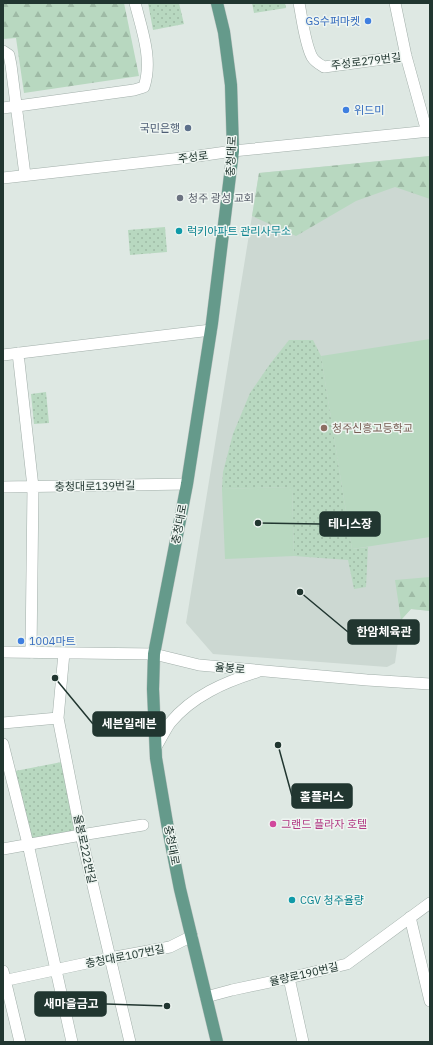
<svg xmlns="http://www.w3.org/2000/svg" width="433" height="1045" viewBox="0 0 433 1045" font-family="'IBM Plex Sans','Noto Sans KR',sans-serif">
  <defs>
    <pattern id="forest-firs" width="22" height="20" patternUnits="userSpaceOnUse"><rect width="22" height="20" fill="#b8d8c0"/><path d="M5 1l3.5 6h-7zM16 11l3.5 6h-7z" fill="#9ebaa5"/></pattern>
    <pattern id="park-dots" width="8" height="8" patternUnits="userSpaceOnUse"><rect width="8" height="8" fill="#b8d8c0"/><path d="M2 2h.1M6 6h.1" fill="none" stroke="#9ebaa5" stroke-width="1.8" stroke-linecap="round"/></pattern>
  </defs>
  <rect width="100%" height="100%" fill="#dee8e3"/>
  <path fill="#ccd8d2" d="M 430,156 L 430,611 L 411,609 L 401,620 L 395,663 L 387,667 L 213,654 L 186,623 L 259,173 Z"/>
  <path fill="url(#forest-firs)" d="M 3,3 L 124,3 L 139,76 L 24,93 L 16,38 L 3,39 Z
    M 430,156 L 430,199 L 395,187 L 356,201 L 296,236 L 252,216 L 259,173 Z
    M 430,577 L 430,611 L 411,609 L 401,620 L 395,580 Z"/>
  <path fill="url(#park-dots)" d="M 148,3 L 179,3 L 184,24 L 153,30 Z
    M 252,3 L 285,3 L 286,8 L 254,13 Z
    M 165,227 L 167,252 L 130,255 L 128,230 Z
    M 289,340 L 313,340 L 321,356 L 352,549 L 368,547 L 366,587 L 354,589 L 348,560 L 294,556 L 292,487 L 222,489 L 223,472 L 233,434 L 250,393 L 270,364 Z
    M 46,392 L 49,423 L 34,424 L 31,394 Z
    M 67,761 L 81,835 L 28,844 L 10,772 Z"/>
  <path fill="#b8d8c0" d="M 430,339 L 430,537 L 352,549 L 321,356 Z
    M 292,487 L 294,556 L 225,559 L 222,489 Z"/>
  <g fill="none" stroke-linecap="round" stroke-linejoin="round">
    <defs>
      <path id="minor" d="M 299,3 C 302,18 305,44 312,57 C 315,62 319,64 324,67 L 406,56
        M 395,3 L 406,56 L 427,132
        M 3,51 L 9,55 L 11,65 L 25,175
        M 3,108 L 134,90 L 144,87 C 153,60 142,30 135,3
        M 3,178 L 191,157 L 233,151 L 430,131
        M 18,353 L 33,487 L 31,653
        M 3,355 L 211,330
        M 3,487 L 187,484
        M 3,652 L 154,654 L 199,665 L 367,680 L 430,684
        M 64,653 L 58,718 L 81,835 L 130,1042
        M 3,723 L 58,718
        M 3,744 L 28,844 L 72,1042
        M 156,747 C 161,739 165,730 170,723 C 192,696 225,682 257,672
        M 3,849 L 81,835 L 143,825
        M 410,917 L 430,1001
        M 3,971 L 20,1042
        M 289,978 L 303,1042
        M 3,981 L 110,958 L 170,947 L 192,936
        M 206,997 L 232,990 L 289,978 L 347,964 L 430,903"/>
      <path id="major" d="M 217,1042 L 180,889 L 167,823 L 156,758 L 153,689 L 154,654 L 187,484 L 212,323 L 233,151 L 231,85 L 224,32 L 217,3"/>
    </defs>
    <use href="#minor" stroke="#a2afaa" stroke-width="12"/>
    <use href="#major" stroke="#bcc3c1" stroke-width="13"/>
    <use href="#minor" stroke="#fff" stroke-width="11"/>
    <use href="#major" stroke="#659a8b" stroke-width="12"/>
  </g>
  <g fill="#3f7fe0" stroke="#eef5f1" stroke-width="1.5">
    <circle cx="368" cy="21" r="4"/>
    <circle cx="346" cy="110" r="4"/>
    <circle cx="21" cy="641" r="4"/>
  </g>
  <circle fill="#5c6f8a" stroke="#eef5f1" stroke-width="1.5" cx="188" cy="128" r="4"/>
  <circle fill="#6b7280" stroke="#eef5f1" stroke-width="1.5" cx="180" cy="198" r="4"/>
  <g fill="#0f9aa8" stroke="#eef5f1" stroke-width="1.5">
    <circle cx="179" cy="231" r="4"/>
    <circle cx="292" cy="900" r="4"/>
  </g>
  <circle fill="#8d6e63" stroke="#eef5f1" stroke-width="1.5" cx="324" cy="428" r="4"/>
  <circle fill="#d1479c" stroke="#eef5f1" stroke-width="1.5" cx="273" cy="824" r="4"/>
  <g text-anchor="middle" stroke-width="3" stroke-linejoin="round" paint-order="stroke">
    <g font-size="11" fill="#366cbe" stroke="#eef5f1" text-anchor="start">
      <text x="360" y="25" text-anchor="end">GS수퍼마켓</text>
      <text x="354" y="114">위드미</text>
      <text x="29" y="645">1004마트</text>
    </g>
    <g font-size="11" fill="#213630" stroke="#eef5f1">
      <text transform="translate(366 61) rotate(-7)" y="4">주성로279번길</text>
      <text transform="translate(231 156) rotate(-87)" y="4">충청대로</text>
      <text transform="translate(193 157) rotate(-7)" y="4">주성로</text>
      <text transform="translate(95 486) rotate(-1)" y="4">충청대로139번길</text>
      <text transform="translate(179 524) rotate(-79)" y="4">충청대로</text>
      <text transform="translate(230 668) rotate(5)" y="4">율봉로</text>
      <text transform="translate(172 845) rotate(79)" y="4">충청대로</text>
      <text transform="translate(85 849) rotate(78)" y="4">율봉로222번길</text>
      <text transform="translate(125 956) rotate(-11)" y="4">충청대로107번길</text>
      <text transform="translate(304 974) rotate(-13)" y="4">율량로190번길</text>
    </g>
    <g font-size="11" fill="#4e5e75" stroke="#eef5f1" text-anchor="end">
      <text x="180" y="132">국민은행</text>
    </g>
    <g font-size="11" fill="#5b616d" stroke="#eef5f1" text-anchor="start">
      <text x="188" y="202">청주 광성 교회</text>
    </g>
    <g font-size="11" fill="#0d838f" stroke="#eef5f1" text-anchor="start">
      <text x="187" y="235">럭키아파트 관리사무소</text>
      <text x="300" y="904">CGV 청주율량</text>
    </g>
    <g font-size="11" fill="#785e54" stroke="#eef5f1" text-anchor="start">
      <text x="332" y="432">청주신흥고등학교</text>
    </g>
    <g font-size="11" fill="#b23c85" stroke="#eef5f1" text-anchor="start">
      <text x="281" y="828">그랜드 플라자 호텔</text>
    </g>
  </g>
  <path fill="none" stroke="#213630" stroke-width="1.5" d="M258 523L320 524M300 592L348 632M55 678L93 724M278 745L292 796M167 1006L106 1004"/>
  <g fill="#213630" stroke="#eef5f1" stroke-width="1.5">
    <circle cx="258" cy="523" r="4"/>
    <circle cx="300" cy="592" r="4"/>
    <circle cx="55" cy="678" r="4"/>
    <circle cx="278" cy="745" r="4"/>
    <circle cx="167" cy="1006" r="4"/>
  </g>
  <g fill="#213630" stroke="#213630" stroke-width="1.5">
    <rect x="320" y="512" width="60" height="24" rx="4"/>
    <rect x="348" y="620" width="71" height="24" rx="4"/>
    <rect x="93" y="712" width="72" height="24" rx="4"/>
    <rect x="292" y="784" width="60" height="24" rx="4"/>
    <rect x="35" y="992" width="71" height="24" rx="4"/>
  </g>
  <g font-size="12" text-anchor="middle" font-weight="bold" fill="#fff">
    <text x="350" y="528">테니스장</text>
    <text x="384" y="636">한암체육관</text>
    <text x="129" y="728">세븐일레븐</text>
    <text x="322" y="801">홈플러스</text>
    <text x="71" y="1008">새마을금고</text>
  </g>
  <rect width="433" height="1045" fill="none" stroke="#213630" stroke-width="8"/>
</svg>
